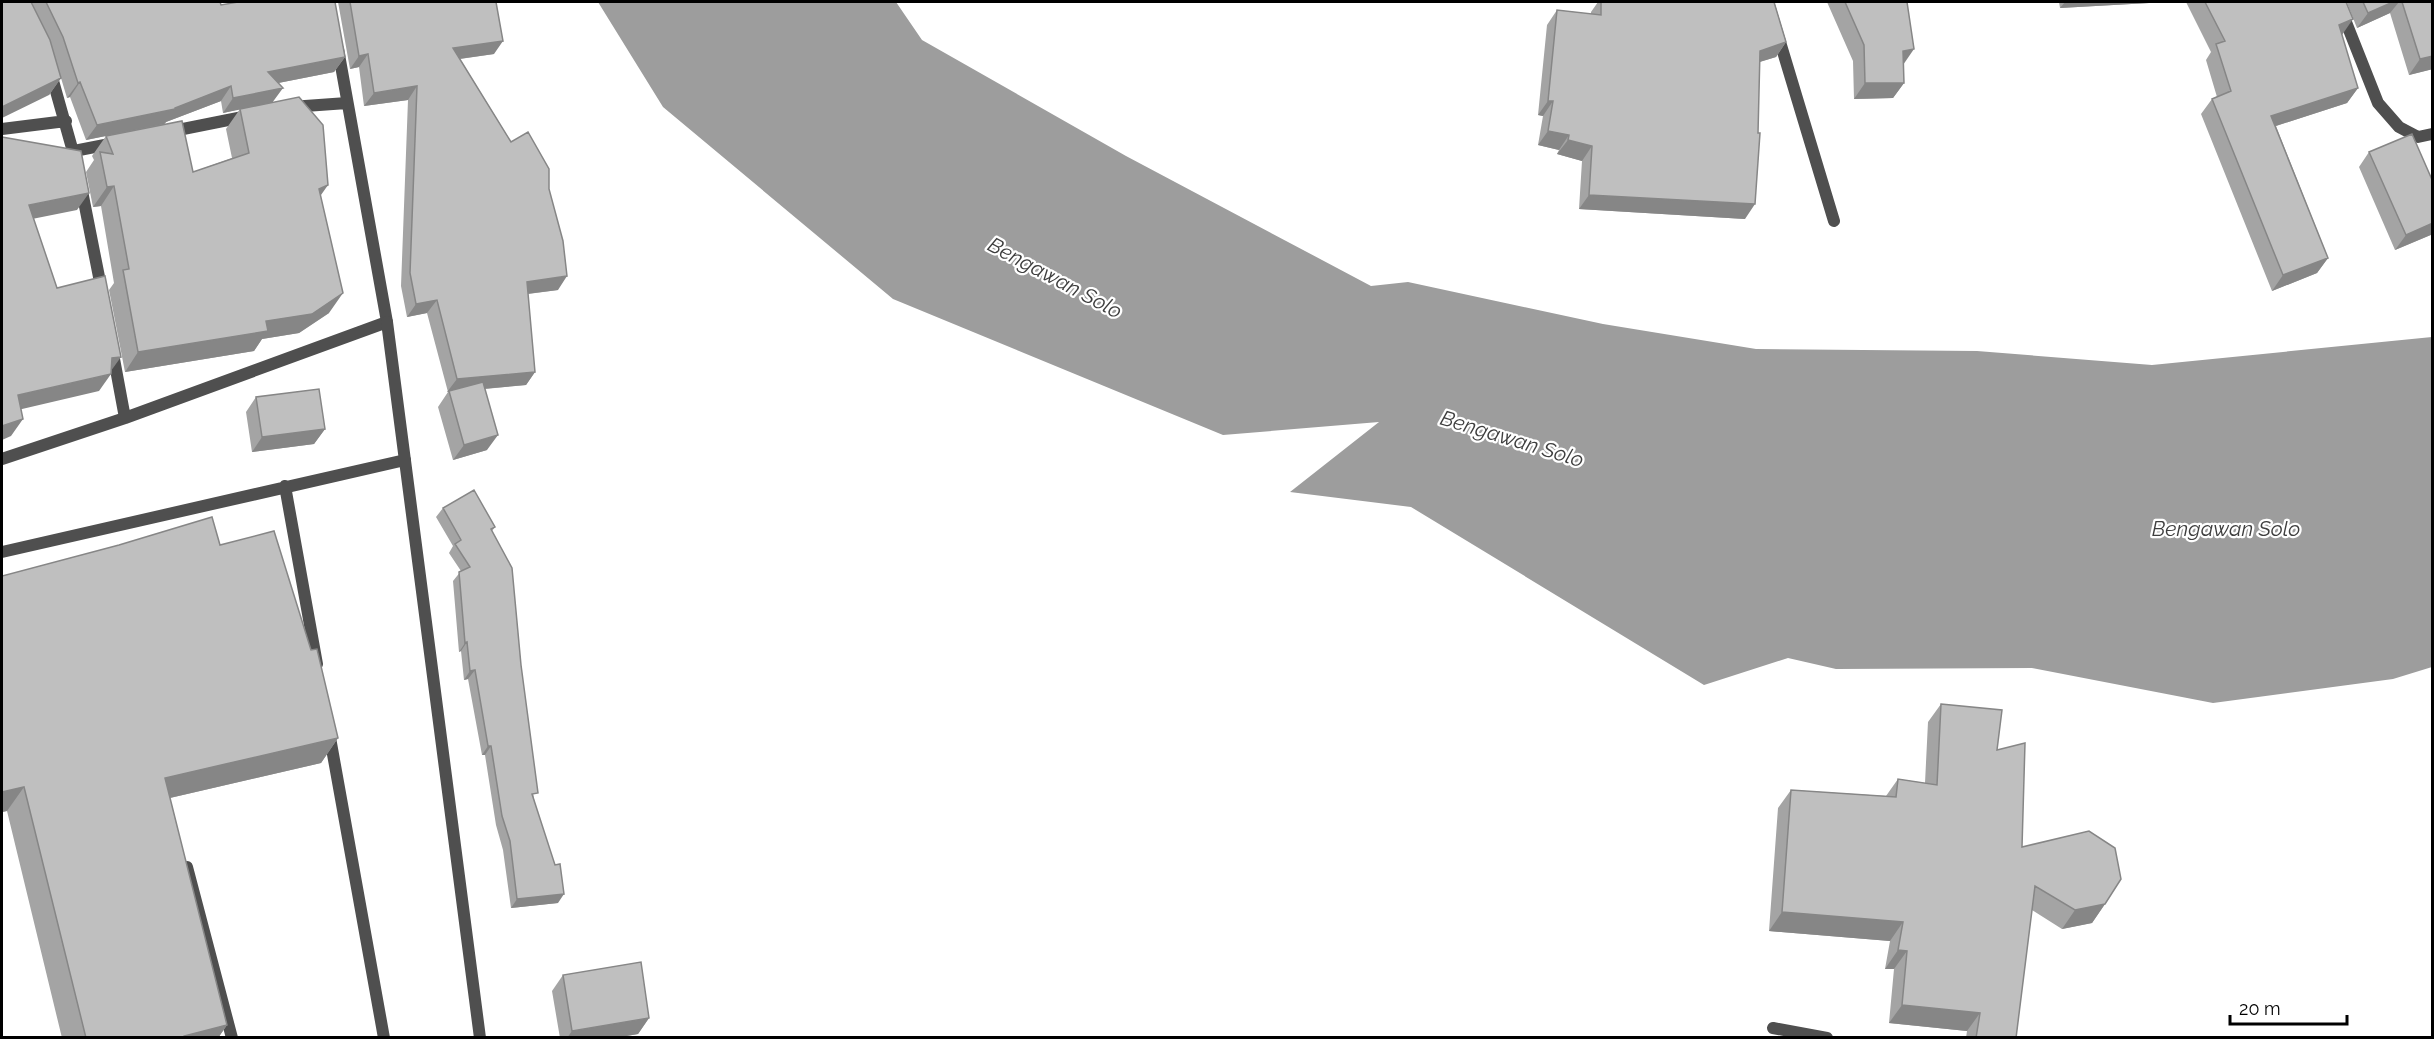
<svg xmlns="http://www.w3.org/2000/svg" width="2434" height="1039" viewBox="0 0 2434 1039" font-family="Raleway,sans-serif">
  <rect width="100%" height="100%" fill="#fff"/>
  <path fill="#9d9d9d" d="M 598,2 L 896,2 L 922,40 L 1126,156 L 1371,286 L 1408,282 L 1603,324 L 1756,349 L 1977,351 L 2152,365 L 2432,337 L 2432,667 L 2393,679 L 2213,703 L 2032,668 L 1836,669 L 1788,658 L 1704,685 L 1411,507 L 1290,492 L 1379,422 L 1223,435 L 893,299 L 663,107 Z"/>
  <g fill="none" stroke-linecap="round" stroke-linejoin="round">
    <path stroke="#4f4f4f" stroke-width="12" d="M 285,486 L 317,664
      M 2,552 L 405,460
      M 329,732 L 384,1038
      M 187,867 L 232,1038
      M 1773,1028 L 1827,1038"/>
    <path stroke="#4f4f4f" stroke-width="12" d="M 1768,2 L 1834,221
      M 2338,2 L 2378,103 L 2399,127 L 2418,137 L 2432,134
      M 50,70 L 77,166
      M 291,107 L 347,103
      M 2,129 L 66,121
      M 168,132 L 248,116
      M 74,151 L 115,143
      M 81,186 L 102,292
      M 112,348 L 125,418
      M 2,459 L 125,418 L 387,322 L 338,49"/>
    <path stroke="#4f4f4f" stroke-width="12" d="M 387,322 L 480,1038"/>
  </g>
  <path fill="#a4a4a4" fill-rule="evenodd" d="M 2,2 L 220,2 L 221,5 L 345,57 L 334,72 L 278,83 L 272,103 L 321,196 L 329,313 L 299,333 L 262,339 L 254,351 L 125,372 L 109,290 L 114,283 L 101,206 L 93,207 L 86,172 L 94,160 L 92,156 L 106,136 L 86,140 L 70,97 L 67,98 L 61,78 L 49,95 ZM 221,101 L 223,113 L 240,109 L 226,129 L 232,158 L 193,172 L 165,124 L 166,122 Z
    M 338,2 L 496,2 L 494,54 L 460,59 L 511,142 L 549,189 L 558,290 L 528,294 L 535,372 L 526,385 L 485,389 L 487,450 L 453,460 L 438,407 L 448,392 L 427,313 L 407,317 L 401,286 L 408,100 L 364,106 L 359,67 L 350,69 Z
    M 1598,2 L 1774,2 L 1786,42 L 1776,57 L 1759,62 L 1745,219 L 1579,209 L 1582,161 L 1557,154 L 1559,150 L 1538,145 L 1543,116 L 1538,115 L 1547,25 L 1557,10 L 1591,14 L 1591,12 Z
    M 1827,2 L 1907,2 L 1903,65 L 1904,83 L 1893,98 L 1854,99 L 1853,61 Z
    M 2059,2 L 2167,2 L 2060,8 Z
    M 2186,2 L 2433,2 L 2433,69 L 2409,75 L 2390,13 L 2357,28 L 2347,3 L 2342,35 L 2358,88 L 2347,103 L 2276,126 L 2328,258 L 2317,273 L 2272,291 L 2201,114 L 2212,99 L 2217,97 L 2206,60 L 2211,52 Z
    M 2369,152 L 2433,182 L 2433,234 L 2395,250 L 2359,167 Z
    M 256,397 L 325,429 L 314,444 L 252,452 L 246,412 Z
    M 443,508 L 495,527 L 492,531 L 534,799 L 558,903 L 511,908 L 503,850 L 496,825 L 485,755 L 482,755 L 468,679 L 464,680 L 461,651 L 459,652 L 453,581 L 461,571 L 449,553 L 453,546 L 436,517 Z
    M 220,545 L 338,738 L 321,763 L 170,798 L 227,1025 L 218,1038 L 62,1038 L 7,811 L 2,812 L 2,576 Z
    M 1941,704 L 1997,750 L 2022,847 L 2105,904 L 2092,923 L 2062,929 L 2032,910 L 2016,1038 L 1966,1038 L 1967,1031 L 1889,1023 L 1894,969 L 1885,969 L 1890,941 L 1769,931 L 1778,808 L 1791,790 L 1886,796 L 1898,779 L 1925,783 L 1928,722 Z
    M 563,975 L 649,1018 L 638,1034 L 615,1038 L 560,1038 L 552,991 Z"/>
  <path fill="#868686" d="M 2065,2 L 2167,2 L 2060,8 Z
    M 2393,2 L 2399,2 L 2390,13 L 2357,28 L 2368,13 Z
    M 2353,19 L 2342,35 L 2339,25 Z
    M 503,41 L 494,54 L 444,61 L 453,48 Z
    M 1786,42 L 1776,57 L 1750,65 L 1760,51 Z
    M 1914,49 L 1903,65 L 1903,51 Z
    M 368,54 L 359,67 L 350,69 L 359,56 Z
    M 2433,56 L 2433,69 L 2409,75 L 2420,59 Z
    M 345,57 L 334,72 L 258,87 L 268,72 Z
    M 61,78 L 49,95 L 2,118 L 2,107 Z
    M 80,82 L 70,97 L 67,98 L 78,83 Z
    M 1865,83 L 1904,83 L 1893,98 L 1854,99 Z
    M 231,86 L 221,101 L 166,122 L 164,124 L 86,140 L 97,125 L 175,108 Z
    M 417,86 L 408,100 L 364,106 L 374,93 Z
    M 283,88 L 272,103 L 223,113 L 233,98 Z
    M 2358,88 L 2347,103 L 2260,131 L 2271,116 Z
    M 1548,101 L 1553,101 L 1543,116 L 1538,115 Z
    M 1548,131 L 1569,135 L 1559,150 L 1538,145 Z
    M 1568,140 L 1592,146 L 1582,161 L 1557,154 Z
    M 328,185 L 314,205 L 319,189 Z
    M 114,186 L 101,206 L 93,207 L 107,187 Z
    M 89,193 L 77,210 L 17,222 L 29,205 Z
    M 1589,195 L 1755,204 L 1745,219 L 1579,209 Z
    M 2433,223 L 2433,234 L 2395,250 L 2406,235 Z
    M 2328,258 L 2317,273 L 2272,291 L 2283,275 Z
    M 567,276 L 558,290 L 518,295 L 527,282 Z
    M 343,293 L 329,313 L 299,333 L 262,339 L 254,351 L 125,372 L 138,352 L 266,321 Z
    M 437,300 L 427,313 L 407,317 L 416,304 Z
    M 121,357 L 108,375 L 112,358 Z
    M 535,372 L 526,385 L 447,392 L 457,379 Z
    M 111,374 L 99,391 L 5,413 L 18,395 Z
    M 23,419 L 11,436 L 2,440 L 2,426 Z
    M 325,429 L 314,444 L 252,452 L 262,437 Z
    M 498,435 L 487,450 L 453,460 L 464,445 Z
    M 467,642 L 461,651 L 459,652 L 465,643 Z
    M 475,670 L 468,679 L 464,680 L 470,671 Z
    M 338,738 L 321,763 L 148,803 L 165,778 Z
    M 488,746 L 491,746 L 485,755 L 482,755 Z
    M 24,787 L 7,811 L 2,812 L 2,792 Z
    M 564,894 L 558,903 L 511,908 L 517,899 Z
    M 2105,904 L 2092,923 L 2062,929 L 2075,910 Z
    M 1782,912 L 1903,922 L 1890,941 L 1769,931 Z
    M 1898,950 L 1907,951 L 1894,969 L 1885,969 Z
    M 1902,1005 L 1980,1013 L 1967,1031 L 1889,1023 Z
    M 649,1018 L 638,1034 L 615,1038 L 567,1038 L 572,1031 Z
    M 227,1025 L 218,1038 L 183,1038 L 184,1036 Z"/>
  <path fill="#bfbfbf" stroke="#868686" stroke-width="1.5" d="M 2,2 L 31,2 L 50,40 L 61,78 L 2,107 Z
    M 46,2 L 220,2 L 221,5 L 238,2 L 335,2 L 345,57 L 268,72 L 283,88 L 233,98 L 231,86 L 175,108 L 175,109 L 97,125 L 80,82 L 78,83 L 63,37 Z
    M 350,2 L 496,2 L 503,41 L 453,48 L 511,142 L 528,132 L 549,169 L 549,189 L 563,241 L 567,276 L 527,282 L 535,372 L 457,379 L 437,300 L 416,304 L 410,273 L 417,86 L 374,93 L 368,54 L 359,56 Z
    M 1601,2 L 1774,2 L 1786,42 L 1760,51 L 1758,133 L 1760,133 L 1755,204 L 1589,195 L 1592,146 L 1568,140 L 1569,135 L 1548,131 L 1553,101 L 1548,101 L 1557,10 L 1601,15 Z
    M 1845,2 L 1907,2 L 1914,49 L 1903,51 L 1904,83 L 1865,83 L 1864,45 Z
    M 2205,2 L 2346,2 L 2353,19 L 2339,25 L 2358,88 L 2271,116 L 2328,258 L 2283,275 L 2212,99 L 2231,91 L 2216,44 L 2225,41 Z
    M 2363,2 L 2393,2 L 2368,13 Z
    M 2402,2 L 2433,2 L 2433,56 L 2420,59 Z
    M 299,97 L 323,125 L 328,185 L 319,189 L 343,293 L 312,314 L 266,321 L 268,331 L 138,352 L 123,270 L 129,269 L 114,186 L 107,187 L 100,152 L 113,154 L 106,136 L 182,121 L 193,172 L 249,153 L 240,109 Z
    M 2412,134 L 2433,182 L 2433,223 L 2406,235 L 2369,152 Z
    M 2,137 L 81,151 L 89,193 L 29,205 L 57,288 L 105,276 L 121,357 L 112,358 L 111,374 L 18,395 L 23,419 L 2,426 Z
    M 483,382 L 498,435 L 464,445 L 449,391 Z
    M 319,389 L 325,429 L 262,437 L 256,397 Z
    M 474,490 L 495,527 L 491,529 L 512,568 L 521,665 L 538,793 L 532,794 L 555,865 L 560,864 L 564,894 L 517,899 L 510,841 L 502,816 L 491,746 L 488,746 L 475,670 L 470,671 L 467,642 L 465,643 L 459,572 L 470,567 L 455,544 L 461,540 L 443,508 Z
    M 212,517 L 220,545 L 274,531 L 311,650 L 317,649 L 338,738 L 165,778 L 227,1025 L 184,1036 L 184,1038 L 86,1038 L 24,787 L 2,792 L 2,576 L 119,545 Z
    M 1941,704 L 2002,710 L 1997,750 L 2025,743 L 2022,847 L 2089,831 L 2115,848 L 2121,879 L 2105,904 L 2075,910 L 2035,886 L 2016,1038 L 1976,1038 L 1980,1013 L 1902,1005 L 1907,951 L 1898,950 L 1903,922 L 1782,912 L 1791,790 L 1896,797 L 1898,779 L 1937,785 Z
    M 641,962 L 649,1018 L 572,1031 L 563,975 Z"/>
  <g text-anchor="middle" stroke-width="4.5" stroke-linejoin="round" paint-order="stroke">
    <g font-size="21" font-style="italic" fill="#3e3e3e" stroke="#fff">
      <text transform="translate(1055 278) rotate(28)" y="7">Bengawan Solo</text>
      <text transform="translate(1512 439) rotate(17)" y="7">Bengawan Solo</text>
      <text x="2226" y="536">Bengawan Solo</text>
    </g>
  </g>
  <rect width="2434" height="1039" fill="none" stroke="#000000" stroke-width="6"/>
  <path d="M2230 1015v9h117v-9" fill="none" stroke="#000000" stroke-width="3"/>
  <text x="2239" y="1015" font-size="18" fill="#000000" stroke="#ffffff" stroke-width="4.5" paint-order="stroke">20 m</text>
</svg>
